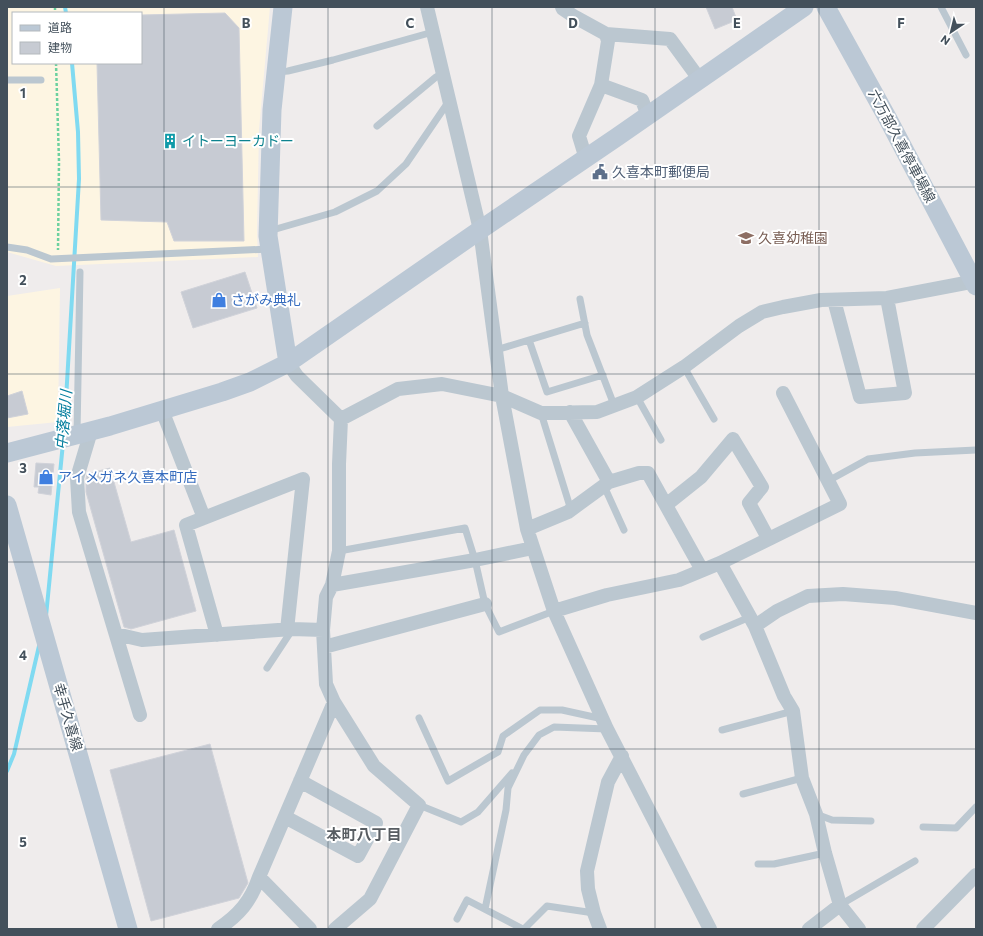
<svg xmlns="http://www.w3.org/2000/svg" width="983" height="936" viewBox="0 0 983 936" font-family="Commissioner,'Noto Sans JP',sans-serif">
  <rect width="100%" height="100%" fill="#efecec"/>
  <path fill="#fdf5e2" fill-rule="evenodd" d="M 7,7 L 270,7 L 259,130 L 257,232 L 258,257 L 56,266 L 7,252 ZM 13,13 L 141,13 L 141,63 L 13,63 Z
    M 60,288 L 58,422 L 7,427 L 7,296 Z"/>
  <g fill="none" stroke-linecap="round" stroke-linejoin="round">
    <path stroke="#80daf1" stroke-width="4" d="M 65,7 L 66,13
      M 64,433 L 79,179 L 78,132 L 72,63
      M 46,616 L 63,443
      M 7,771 L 14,754 L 39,646"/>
  </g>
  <path fill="#c7cbd3" stroke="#d0d2d9" d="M 706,7 L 732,7 L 737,20 L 715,29 Z
    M 225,13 L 239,28 L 244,241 L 174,241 L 167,222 L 101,220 L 97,63 L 141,63 L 141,15 Z
    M 245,272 L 257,308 L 193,328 L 181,292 Z
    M 22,391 L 28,414 L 7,418 L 7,396 Z
    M 36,463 L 54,464 L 51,495 L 38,493 L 39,487 L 34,487 Z
    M 110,468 L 131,542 L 174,530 L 196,611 L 131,629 L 124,627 L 86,492 L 86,479 L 87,474 Z
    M 210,744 L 248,883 L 239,898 L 151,921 L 110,770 Z"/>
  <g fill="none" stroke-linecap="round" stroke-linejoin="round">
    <path stroke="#6cd19f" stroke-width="2.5" stroke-dasharray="3 2" stroke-linecap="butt" d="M 55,7 L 55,13
      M 56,63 L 59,161 L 58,250"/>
    <path stroke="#bbc7d0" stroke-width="7" d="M 941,7 L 966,55
      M 277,72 L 288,71 L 333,60 L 433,32
      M 7,80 L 41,80
      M 377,126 L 436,77 L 443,73
      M 269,231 L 335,212 L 377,191 L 406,164 L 449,101
      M 7,247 L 27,250 L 51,259 L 269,249
      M 580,299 L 587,335 L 614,405
      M 529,340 L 547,392 L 603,375
      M 496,350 L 585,323
      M 684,367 L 714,419
      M 637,397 L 661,440
      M 541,413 L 571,510
      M 77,433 L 80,272
      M 828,481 L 868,459 L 915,453 L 976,450
      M 604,486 L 624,530
      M 339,551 L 465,528 L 475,560 L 485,604 L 499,632 L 554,611
      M 703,637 L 750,617
      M 267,668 L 292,630
      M 419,718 L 448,781 L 498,752 L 503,736 L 540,710 L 562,710 L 603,719
      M 722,730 L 793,711
      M 743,794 L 802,778
      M 419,805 L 461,822 L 478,812 L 512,773
      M 816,814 L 832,820 L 871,821
      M 923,827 L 956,828 L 976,807
      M 758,864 L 774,864 L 825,853
      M 840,905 L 915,861
      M 485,909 L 506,810 L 508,788 L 524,755 L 539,735 L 554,727 L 607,729
      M 457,919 L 467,900 L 523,929
      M 524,929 L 547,906 L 594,913"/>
    <path stroke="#bbc7d0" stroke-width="14" d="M 427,7 L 480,230 L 502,396 L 527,529 L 554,611 L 607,729 L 710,929
      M 562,7 L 563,9 L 575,17 L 606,34 L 608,41 L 601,85 L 579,136 L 586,159
      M 606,34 L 670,39 L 700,80
      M 601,85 L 642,100 L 648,116
      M 834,300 L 860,397 L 905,393 L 887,298
      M 288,363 L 297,376 L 341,419 L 339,464 L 339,551 L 332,585 L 326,597 L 323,630 L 326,684 L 334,702 L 374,766 L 419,805 L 370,899 L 335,929
      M 162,410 L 204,518
      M 570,412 L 609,482
      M 341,419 L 398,389 L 442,384 L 502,396 L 541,413 L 597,412 L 637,397 L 684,367 L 739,326 L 762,312 L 783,307 L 821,300 L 887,298 L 976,281
      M 91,431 L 77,478 L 79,512 L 140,715
      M 666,505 L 701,477 L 733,439 L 762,487 L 749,503 L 768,538
      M 527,529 L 568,512 L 609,482 L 639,473 L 648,473 L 702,570
      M 720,563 L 755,626 L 784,696 L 793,711 L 802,778 L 816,814 L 825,853 L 840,905 L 859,929
      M 332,585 L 475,560 L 533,548
      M 554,611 L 607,595 L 679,580 L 720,563 L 840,504 L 783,393
      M 755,626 L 777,611 L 808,596 L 843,594 L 895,598 L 976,613
      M 116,634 L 142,640 L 292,629 L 323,630
      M 217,635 L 186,525 L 303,479 L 287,630
      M 324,647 L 485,604
      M 285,817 L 358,856 L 376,823 L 300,781
      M 259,877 L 310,929
      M 218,929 C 239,915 251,901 259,877 L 334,702
      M 600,929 L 594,913 L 588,889 L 587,871 L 608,782 L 622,756
      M 809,929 L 840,905
      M 923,929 L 976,875"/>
    <path stroke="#bbc8d5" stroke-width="19" d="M 283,7 L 272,110 L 268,236 L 288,363
      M 826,7 L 888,119 L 976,286
      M 7,453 L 110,426 L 222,392 L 250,382 L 288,363 L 480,230 L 617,137 L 804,7
      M 7,505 L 128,929"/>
  </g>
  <path fill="none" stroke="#43505b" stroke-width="1" stroke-opacity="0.55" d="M 164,7 L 164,929M 328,7 L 328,929M 492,7 L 492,929M 655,7 L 655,929M 819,7 L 819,929M 7,187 L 976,187M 7,374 L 976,374M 7,562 L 976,562M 7,749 L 976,749"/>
  <defs>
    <symbol id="building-bare" viewBox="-9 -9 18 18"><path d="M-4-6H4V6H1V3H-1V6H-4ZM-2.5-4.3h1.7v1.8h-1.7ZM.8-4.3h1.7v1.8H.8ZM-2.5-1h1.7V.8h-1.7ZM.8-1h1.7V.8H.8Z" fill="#0f9aa8" stroke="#fff" stroke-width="2.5" paint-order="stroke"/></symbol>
    <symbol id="civic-bare" viewBox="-9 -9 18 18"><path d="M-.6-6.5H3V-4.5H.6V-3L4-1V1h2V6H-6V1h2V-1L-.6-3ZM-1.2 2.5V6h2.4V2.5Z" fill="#5c6f8a" stroke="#fff" stroke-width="2.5" paint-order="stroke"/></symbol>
    <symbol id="school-bare" viewBox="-9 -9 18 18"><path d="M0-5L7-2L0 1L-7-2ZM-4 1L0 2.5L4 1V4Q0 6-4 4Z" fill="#8d6e63" stroke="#fff" stroke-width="2.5" paint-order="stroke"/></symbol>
    <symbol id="shop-bare" viewBox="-9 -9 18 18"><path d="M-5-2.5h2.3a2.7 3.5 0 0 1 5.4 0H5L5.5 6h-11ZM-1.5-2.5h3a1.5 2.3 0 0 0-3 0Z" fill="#3f7fe0" stroke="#fff" stroke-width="2.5" paint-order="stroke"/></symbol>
  </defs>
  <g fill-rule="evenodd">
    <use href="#building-bare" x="159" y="130" width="22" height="22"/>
    <use href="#civic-bare" x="589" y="161" width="22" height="22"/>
    <use href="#school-bare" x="735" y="227" width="22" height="22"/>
    <use href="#shop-bare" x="208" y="289" width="22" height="22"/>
    <use href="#shop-bare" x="35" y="466" width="22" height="22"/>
  </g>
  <g text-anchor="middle" stroke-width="4" stroke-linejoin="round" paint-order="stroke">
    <g font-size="14" fill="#0d838f" stroke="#fff" text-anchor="start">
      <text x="182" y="146">イトーヨーカドー</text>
    </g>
    <g font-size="14" fill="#43505b" stroke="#fff">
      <text transform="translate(902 146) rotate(62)" y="5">六万部久喜停車場線</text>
      <text transform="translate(68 717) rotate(74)" y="5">幸手久喜線</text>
    </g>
    <g font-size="14" fill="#4e5e75" stroke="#fff" text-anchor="start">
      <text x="612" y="177">久喜本町郵便局</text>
    </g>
    <g font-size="14" fill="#785e54" stroke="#fff" text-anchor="start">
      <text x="758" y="243">久喜幼稚園</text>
    </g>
    <g font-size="14" fill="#366cbe" stroke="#fff" text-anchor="start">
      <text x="231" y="305">さがみ典礼</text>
      <text x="58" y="482">アイメガネ久喜本町店</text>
    </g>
    <g font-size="15" font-style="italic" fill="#047e9e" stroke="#fff">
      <text transform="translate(64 420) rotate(-85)" y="5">中落堀川</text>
    </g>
    <g font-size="15" font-weight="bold" fill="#585d62" stroke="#fff">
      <text x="364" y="840">本町八丁目</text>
    </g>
  </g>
  <g font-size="13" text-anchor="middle" font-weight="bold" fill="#43505b" stroke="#fff" stroke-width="4" stroke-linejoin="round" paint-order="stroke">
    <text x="246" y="28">B</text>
    <text x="410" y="28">C</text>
    <text x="573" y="28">D</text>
    <text x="737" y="28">E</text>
    <text x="901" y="28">F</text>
    <text x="23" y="98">1</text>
    <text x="23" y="285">2</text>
    <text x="23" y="473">3</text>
    <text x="23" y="660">4</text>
    <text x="23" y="847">5</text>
  </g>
  <rect width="983" height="936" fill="none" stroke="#43505b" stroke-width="16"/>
  <rect x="12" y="12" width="130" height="52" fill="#ffffff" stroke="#b4b9bd"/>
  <rect x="20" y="25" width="20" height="6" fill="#bbc8d5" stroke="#b4b9bd"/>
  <text x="48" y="32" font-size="12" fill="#43505b">道路</text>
  <rect x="20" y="42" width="20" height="12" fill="#c7cbd3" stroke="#b4b9bd"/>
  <text x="48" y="52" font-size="12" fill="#43505b">建物</text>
  <g transform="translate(951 32) rotate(215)" stroke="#ffffff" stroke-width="3" paint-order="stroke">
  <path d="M0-3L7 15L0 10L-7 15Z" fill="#43505b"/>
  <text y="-6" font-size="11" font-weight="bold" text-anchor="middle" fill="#43505b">N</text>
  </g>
</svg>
